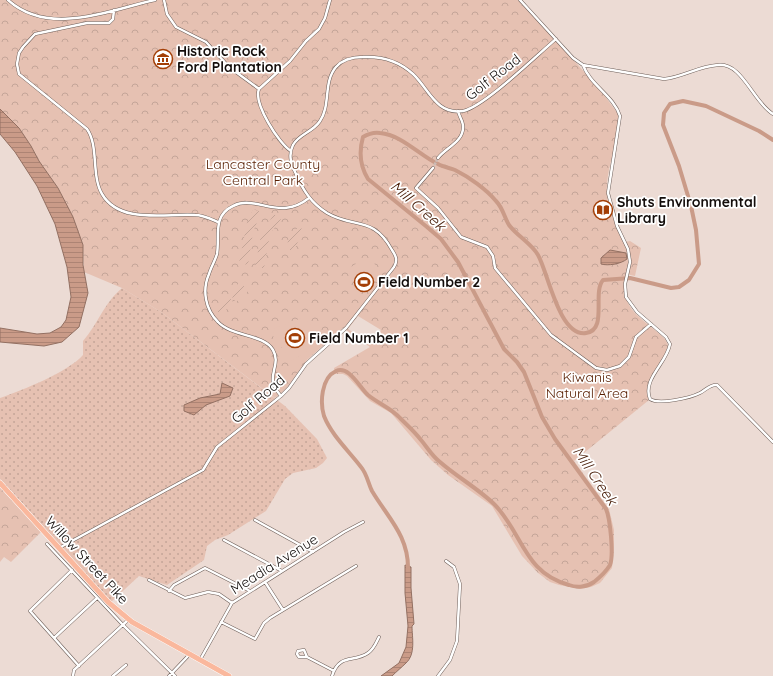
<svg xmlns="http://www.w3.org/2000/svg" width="773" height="676" viewBox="0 0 773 676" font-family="Quicksand,sans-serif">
  <defs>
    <pattern id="grass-dots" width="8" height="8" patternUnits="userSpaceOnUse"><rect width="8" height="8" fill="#e6c1b2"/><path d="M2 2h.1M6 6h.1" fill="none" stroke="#c4a598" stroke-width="1.8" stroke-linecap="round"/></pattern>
    <pattern id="park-crowns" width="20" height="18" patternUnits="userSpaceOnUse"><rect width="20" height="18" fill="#e6c1b2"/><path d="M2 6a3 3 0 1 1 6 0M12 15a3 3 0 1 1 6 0" fill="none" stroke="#c4a598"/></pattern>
    <pattern id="garden-furrows" width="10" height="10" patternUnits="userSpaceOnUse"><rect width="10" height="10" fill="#e6c1b2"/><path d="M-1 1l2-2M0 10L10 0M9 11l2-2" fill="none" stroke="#c4a598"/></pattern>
    <pattern id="water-rules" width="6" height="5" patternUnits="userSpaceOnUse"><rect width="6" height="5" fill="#ca9b88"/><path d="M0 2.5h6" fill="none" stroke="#ad8474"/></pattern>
  </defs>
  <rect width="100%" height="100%" fill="#ecdbd4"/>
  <path fill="url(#grass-dots)" d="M 122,288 L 161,312 L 285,406 L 317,439 L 327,458 L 323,463 L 316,468 L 293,473 L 285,479 L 266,511 L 228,535 L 215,540 L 207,546 L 204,560 L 167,585 L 139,576 L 111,602 L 0,479 L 0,398 C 23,390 68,372 83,355 L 83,341 C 98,324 104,303 122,288 Z"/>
  <path fill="url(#park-crowns)" fill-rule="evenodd" d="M 0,0 L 519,0 L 598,87 L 619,115 C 621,141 605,167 607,193 C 608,211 617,227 625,242 L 630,241 L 641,248 L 635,276 L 626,274 C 618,310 642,317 665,339 L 668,345 C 665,361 640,383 649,400 L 574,461 L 609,509 L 614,530 L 614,549 L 612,568 L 600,583 L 591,587 L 580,589 L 559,585 L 550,582 L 538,573 L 522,556 L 492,506 L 448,475 L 431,460 L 391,413 L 370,401 L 347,376 L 343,374 L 335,374 L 334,368 L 370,347 L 343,328 L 307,360 L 287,388 L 275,398 L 161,312 L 122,288 L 84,272 L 83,245 L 73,217 L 58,188 L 39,161 L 31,146 L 19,128 L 0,109 ZM 358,316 L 381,330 L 370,343 L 348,329 Z
    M 0,486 L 41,532 L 11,562 L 4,557 L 0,562 Z"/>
  <path fill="url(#garden-furrows)" d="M 253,209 L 261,212 L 253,232 L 248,265 L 239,263 L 247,223 Z
    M 274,214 L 281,219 L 270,234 L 264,268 L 255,268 L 261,235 Z
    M 299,226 L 305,232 L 299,239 L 294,251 L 286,249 L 289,238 Z
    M 240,282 L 248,291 L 236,302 L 229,293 Z
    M 227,295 L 234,303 L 220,315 L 215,308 Z"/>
  <path fill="#e6c1b2" d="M 362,260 L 374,263 L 379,271 L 368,290 L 362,291 L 349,274 L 351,267 Z
    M 302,318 C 311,322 316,330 315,341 L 306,352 L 292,361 L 273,336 L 275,328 Z"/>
  <path fill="url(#water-rules)" stroke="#937062" d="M 0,109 L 19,128 L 31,146 L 39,161 L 58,188 L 73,217 L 83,245 L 83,265 L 88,293 L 79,327 L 62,342 L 44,346 L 0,342 L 0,328 L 37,334 L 50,333 L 61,327 L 66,320 L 71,297 L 67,267 L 55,224 L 37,186 L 15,152 L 0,134 Z
    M 610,250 L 626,253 L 627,259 C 621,264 608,266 601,264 L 601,258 Z
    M 222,383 L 233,388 L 230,396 L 206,405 L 194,415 L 184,411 L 184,405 L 200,398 L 220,394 Z
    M 405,565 L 411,567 L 411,588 L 414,624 L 412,626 C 412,637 416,654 406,663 C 402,667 397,671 392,676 L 381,676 L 399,663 L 406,647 L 408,626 L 405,593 Z"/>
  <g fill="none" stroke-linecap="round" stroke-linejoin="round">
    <path stroke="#ca9b88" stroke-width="4" d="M 408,570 C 409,536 388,518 372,491 C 368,483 367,474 361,467 C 349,451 332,436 324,416 C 320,403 321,378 336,371 C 349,365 360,388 368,395 C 379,404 391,408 400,418 C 407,425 415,432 421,440 C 427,447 432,456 440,462 C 457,477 479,489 495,505 C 523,534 524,573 569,585 C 577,588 587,587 594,582 C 599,578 607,570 610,565 C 614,555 610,518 606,509 L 555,439 L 542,417 L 524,372 L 517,362 L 504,349 L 458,262 L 441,239 L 427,227 L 368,179 C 360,166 359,151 363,137 C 368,134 373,132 380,133 C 402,135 419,155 438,164 C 443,167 450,168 455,170 C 469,177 486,189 496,201 C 503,208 504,217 509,225 C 517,236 531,243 538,255 C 548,272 559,337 586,333 C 608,330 592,293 603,280 L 630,278 L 671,288 L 679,287 L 689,280 L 699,264 L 696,230 L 691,206 L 679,166 L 663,125 L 664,113 L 670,104 L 683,101 L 706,106 L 759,131 L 773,140"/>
    <path stroke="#cbbcb6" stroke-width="2.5" stroke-dasharray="2.5 1" stroke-linecap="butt" d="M 433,168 L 438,158"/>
    <defs>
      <path id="street" d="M 8,0 C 49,37 109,10 155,0
        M 164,0 L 167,14 L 176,27 L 206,42 L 229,67 L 259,89 L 290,61 L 306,41 L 319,29 L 325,18 L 330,0
        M 520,0 L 573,58 L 583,65 L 664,79 C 683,77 699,66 718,65 C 742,62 753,102 773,114
        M 114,10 L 113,19 L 109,23 L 87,23 L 35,34 L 23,47 L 19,53 L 17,64 L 19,74 L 87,129 C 99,146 91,175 102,194 C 120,225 167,213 195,215 C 203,215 211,219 218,222
        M 583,65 C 590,85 614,96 620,116 L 608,193 L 617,226 L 628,249 L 630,262 L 625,284 L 626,297 L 637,312 L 666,337 L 670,344 C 667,363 642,379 650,399 C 659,405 690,398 700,393 C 706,390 710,384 717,385 L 773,442
        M 259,89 C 253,103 279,144 291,151
        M 438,158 C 445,148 464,142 463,126 C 463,121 459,116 458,111
        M 433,168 L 416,188 L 438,208 L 461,237 L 487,247 L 493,256 L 495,268 L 551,335 L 596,368 L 607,370 L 620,366 L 629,357 L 636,337 L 651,324
        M 281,396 C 278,392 274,388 273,383 C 271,371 280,362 273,350 C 264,334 232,337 218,322 C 205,309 202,290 209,274 C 211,267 215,261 217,254 C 220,236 212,216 233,206 C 257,194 279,222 309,198
        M 255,520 L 313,552
        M 224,540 L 282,571
        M 47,544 L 123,625 L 175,676
        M 59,548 L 203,470 L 217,447 L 281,396 L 289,388 L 306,364 L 346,328 L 394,267 C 398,260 396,256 392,250 C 373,215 354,229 327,213 C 311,203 303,190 296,174 C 291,164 288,155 293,145 C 299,134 313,132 320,121 C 331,105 323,82 336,67 C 343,59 353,57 363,57 C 382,56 399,61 413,74 C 429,89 436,115 463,111 C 484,107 537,55 556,39
        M 72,570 L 30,611 L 79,666
        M 149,580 L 185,598 L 208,592 L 219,594 L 232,603
        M 265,582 L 283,610
        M 169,591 L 174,585 L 205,568 L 250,591
        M 221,622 L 255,639 L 264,623 L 270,618 L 356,566
        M 54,638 L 97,598
        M 307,657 L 304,650 L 298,651 L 297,654 L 299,657 L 307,657 L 334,671
        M 200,660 L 232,603 L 344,532 L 363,522
        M 73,676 L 74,670 L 128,620
        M 113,676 L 126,665
        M 169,676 L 189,655
        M 332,676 C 339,653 354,663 368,653 C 374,649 376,643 379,637
        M 438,676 L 450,660 L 457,641 L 460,584 L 454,567 L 446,561"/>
      <path id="highway" d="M 0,483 L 108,602 L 132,622 L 229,676"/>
    </defs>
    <use href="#street" stroke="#6e5f59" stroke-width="3.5"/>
    <use href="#highway" stroke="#fff" stroke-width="6"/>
    <use href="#street" stroke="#fff" stroke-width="2.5"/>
    <use href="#highway" stroke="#fab89d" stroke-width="5"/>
  </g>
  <defs>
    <symbol id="museum-ring" viewBox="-11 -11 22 22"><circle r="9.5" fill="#fff" stroke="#a33f07" stroke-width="1.5"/><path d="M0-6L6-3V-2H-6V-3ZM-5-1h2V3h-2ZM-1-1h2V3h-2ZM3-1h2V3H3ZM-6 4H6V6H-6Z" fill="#a33f07"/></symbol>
    <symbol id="library-ring" viewBox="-11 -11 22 22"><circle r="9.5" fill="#fff" stroke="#a33f07" stroke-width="1.5"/><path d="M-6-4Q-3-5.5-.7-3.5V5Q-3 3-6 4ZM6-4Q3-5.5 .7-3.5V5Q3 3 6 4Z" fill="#a33f07"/></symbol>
    <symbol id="stadium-ring" viewBox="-11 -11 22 22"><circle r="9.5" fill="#fff" stroke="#a33f07" stroke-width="1.5"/><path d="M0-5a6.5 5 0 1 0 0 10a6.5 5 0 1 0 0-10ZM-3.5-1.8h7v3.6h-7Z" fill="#a33f07"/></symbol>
  </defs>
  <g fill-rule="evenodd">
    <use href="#museum-ring" x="152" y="48" width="22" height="22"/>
    <use href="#library-ring" x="592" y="199" width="22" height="22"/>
    <use href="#stadium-ring" x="353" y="271" width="22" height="22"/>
    <use href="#stadium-ring" x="284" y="327" width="22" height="22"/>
  </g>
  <g text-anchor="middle" stroke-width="3.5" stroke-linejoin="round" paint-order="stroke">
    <g font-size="14" font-weight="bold" fill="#130d0b" stroke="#fff" text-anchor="start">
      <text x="177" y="56">Historic Rock<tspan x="177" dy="16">Ford Plantation</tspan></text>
      <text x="617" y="207">Shuts Environmental<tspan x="617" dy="16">Library</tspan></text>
      <text x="378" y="287">Field Number 2</text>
      <text x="309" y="343">Field Number 1</text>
    </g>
    <g font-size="14" fill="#130d0b" stroke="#fff">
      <text transform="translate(493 77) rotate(-38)" y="5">Golf Road</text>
      <text transform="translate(258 399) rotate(-41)" y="5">Golf Road</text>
      <text transform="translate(87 560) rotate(47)" y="5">Willow Street Pike</text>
      <text transform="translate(274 564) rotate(-32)" y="5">Meadia Avenue</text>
    </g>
    <g font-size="14" fill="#581e01" stroke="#fff">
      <text x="263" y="169">Lancaster County<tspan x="263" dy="16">Central Park</tspan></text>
      <text x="587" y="382">Kiwanis<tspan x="587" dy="16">Natural Area</tspan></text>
    </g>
    <g font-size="15" font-style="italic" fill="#471b06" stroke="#fff">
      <text transform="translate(418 206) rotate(41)" y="5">Mill Creek</text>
      <text transform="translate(595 476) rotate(56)" y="5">Mill Creek</text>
    </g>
  </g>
</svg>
